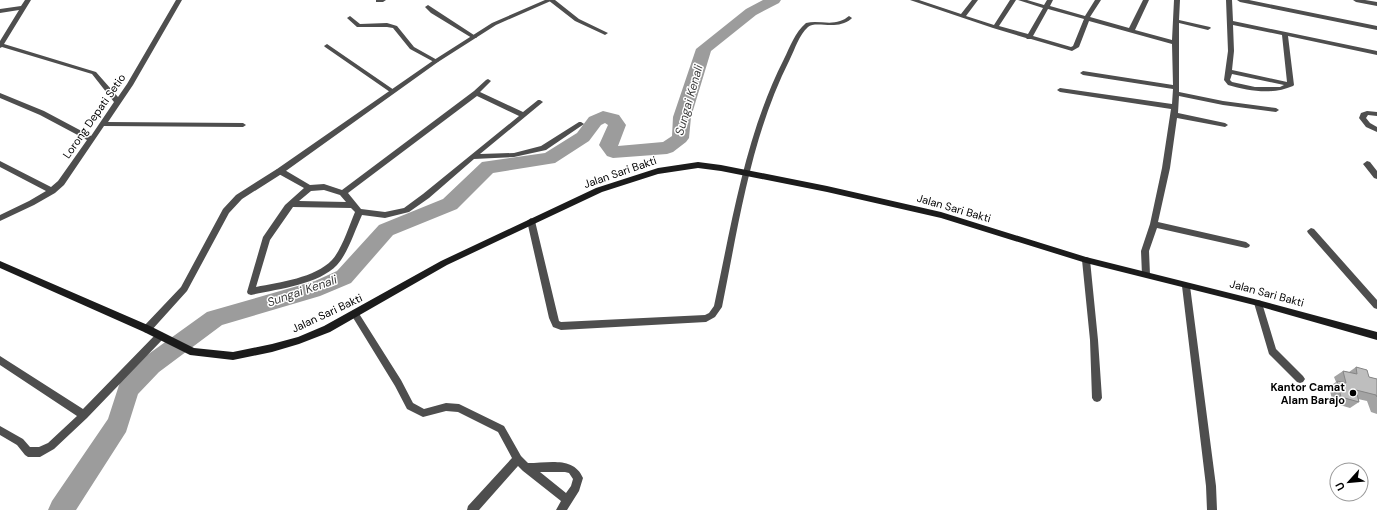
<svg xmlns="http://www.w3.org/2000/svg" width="1377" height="510" viewBox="0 0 1377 510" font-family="'DM Sans',sans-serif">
  <rect width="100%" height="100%" fill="#fff"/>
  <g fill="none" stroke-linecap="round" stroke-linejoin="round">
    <path fill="#9c9c9c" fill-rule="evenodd" d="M 763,0 L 781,0 L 779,3 L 756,15 L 711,51 L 691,117 L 689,138 L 686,142 L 673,152 L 667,154 L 613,158 L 607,156 L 599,145 L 608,125 L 605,123 L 601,125 L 589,141 L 555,163 L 493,173 L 457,209 L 393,235 L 351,283 L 320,296 L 222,325 L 159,372 L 138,394 L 126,432 L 76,510 L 48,510 L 52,501 L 108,419 L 120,382 L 143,358 L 207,312 L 315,281 L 337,271 L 379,225 L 443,199 L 482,162 L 545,153 L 577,133 L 589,117 L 603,111 L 619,115 L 626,125 L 618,146 L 663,142 L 672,136 L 673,117 L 696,49 L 746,9 Z"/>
    <path fill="#4e4e4e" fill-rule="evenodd" d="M 25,0 L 31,0 L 4,44 L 96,72 L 118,97 L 127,84 L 176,0 L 182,0 L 133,85 L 108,122 L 243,123 L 246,125 L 243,127 L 104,126 L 64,185 L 55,193 L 34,205 L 0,221 L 0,215 L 29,201 L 46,191 L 0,167 L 0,161 L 51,187 L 58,181 L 87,140 L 40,115 L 0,98 L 0,93 L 44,111 L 91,136 L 114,102 L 92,74 L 2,47 L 0,48 L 0,41 L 19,10 L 0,13 L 0,9 L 21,6 Z
      M 376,0 L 386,0 L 383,2 L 376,2 Z
      M 548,0 L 555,0 L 579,19 L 608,33 L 605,35 L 603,34 L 575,21 Z
      M 910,0 L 919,0 L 961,14 L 972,0 L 978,0 L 966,16 L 994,25 L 1010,0 L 1016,0 L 999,26 L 1028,34 L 1043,8 L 1018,0 L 1027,0 L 1044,5 L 1047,0 L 1053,0 L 1050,6 L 1085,16 L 1095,0 L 1101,0 L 1090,17 L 1129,28 L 1143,0 L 1149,0 L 1135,30 L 1172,40 L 1174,0 L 1180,0 L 1179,20 L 1210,27 L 1211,28 L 1208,30 L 1179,23 L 1179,92 L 1223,101 L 1276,108 L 1279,110 L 1276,112 L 1223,105 L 1179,96 L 1178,113 L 1225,123 L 1228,125 L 1225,127 L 1177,118 L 1170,168 L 1158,222 L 1246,242 L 1250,245 L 1249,247 L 1246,248 L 1157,228 L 1149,251 L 1150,275 L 1149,277 L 1143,277 L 1142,275 L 1141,251 L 1150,224 L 1162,168 L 1171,109 L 1060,92 L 1057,90 L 1060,88 L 1172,104 L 1173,89 L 1083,75 L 1080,73 L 1083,71 L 1173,85 L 1172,44 L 1089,21 L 1079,47 L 1072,51 L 1031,39 L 1027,39 L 1026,38 L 993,28 ZM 1048,9 L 1084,19 L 1073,46 L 1071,47 L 1033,36 Z
      M 1226,0 L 1232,0 L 1233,21 L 1377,51 L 1377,55 L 1288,36 L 1294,85 L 1293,86 C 1272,95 1249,91 1228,85 L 1224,80 L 1228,51 ZM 1233,25 L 1282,35 L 1287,82 L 1232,70 L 1234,51 ZM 1232,74 L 1284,85 L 1280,87 L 1255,87 L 1232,82 L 1230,80 Z
      M 1237,0 L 1249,0 L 1377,26 L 1377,30 L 1240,2 Z
      M 1353,0 L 1365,0 L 1377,2 L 1377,6 L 1356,2 Z
      M 428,5 L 477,37 L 476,38 L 472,38 L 431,13 L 425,7 Z
      M 350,16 L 360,24 L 387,23 L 397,26 L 414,47 L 439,61 L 436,63 L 434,62 L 410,49 L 393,28 L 387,27 L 357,27 L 347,18 Z
      M 849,16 L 852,18 L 851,19 C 837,31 816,20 808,27 C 799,35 795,49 790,59 C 751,136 739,223 722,307 L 715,317 L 706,322 L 561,330 L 553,327 L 549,318 L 527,221 L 531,218 L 535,221 L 559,321 L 561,322 L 705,315 L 709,313 L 714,306 C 732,222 745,136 784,59 C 790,47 795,32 806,23 C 817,20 829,25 840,21 C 844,20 846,18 849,16 Z
      M 327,44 L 394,90 L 394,92 L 390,92 L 325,47 L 324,46 Z
      M 488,79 L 491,81 L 480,92 L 523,112 L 538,100 L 540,100 L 543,102 L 480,154 L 514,153 L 541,146 L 579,122 L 581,122 L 584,124 L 546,150 L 514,157 L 474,159 L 429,198 L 409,212 L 385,218 L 362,215 C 355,230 348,253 337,265 C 318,285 277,289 251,295 L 248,294 L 247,292 L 263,237 L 285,205 L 304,188 L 277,173 L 276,171 L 277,169 L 283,169 L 310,185 L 324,184 L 342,190 L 474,91 L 486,80 ZM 477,96 L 519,116 L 423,194 L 404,208 L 385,212 L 361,209 L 348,193 ZM 324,190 L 340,195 L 346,202 L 299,201 L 311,191 ZM 293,207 L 351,208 L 355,212 C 349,226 342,249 332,260 C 315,278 280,282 256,287 L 270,240 Z
      M 1367,111 L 1377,112 L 1377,116 L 1368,115 L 1366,118 L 1370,123 L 1377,127 L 1377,132 L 1366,127 L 1359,118 L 1361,113 Z
      M 1367,161 L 1370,162 L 1377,171 L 1377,179 L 1374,178 L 1363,164 Z
      M 1311,228 L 1314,229 L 1377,300 L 1377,309 L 1374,308 L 1308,233 L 1307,231 Z
      M 1086,257 L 1089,258 L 1090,260 L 1098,340 L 1102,398 L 1100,401 L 1097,402 L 1094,401 L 1092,398 L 1090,340 L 1082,260 L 1083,258 Z
      M 1186,283 L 1189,284 L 1190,286 L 1216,486 L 1217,510 L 1207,510 L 1206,486 L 1182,286 L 1183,284 Z
      M 1258,300 L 1261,301 L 1262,303 L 1276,349 L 1303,376 L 1305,379 L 1303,382 L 1300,383 L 1297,382 L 1269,354 L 1254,303 L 1255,301 Z
      M 355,310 L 358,312 L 401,380 L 413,403 L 424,409 L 446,403 L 459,404 L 504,426 L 521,456 L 528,463 C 548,463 574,456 583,478 L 579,491 L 567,510 L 556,510 L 561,501 L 523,471 L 518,466 L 479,510 L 467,510 L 468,506 L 512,458 L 498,432 L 458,412 L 446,411 L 423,417 L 407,409 L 395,386 L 352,316 L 351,314 L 352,312 ZM 540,472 L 565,472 L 569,473 L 573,479 L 571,486 L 566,493 Z
      M 160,332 L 163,333 L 164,336 L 163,339 L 87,418 L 54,449 L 40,457 L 28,457 L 25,455 L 17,445 L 0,435 L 0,426 L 23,439 L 30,447 L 39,447 L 48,443 L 77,416 L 0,365 L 0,356 L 83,409 L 157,333 Z"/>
    <path fill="#4e4e4e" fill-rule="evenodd" d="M 545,0 L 553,0 L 496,25 L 438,62 L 283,173 L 242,199 L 229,213 L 187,291 L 150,332 L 147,333 L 144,332 L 143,329 L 144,326 L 181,287 L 223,209 L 236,195 L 277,169 L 434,60 L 492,23 Z"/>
    <path fill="#1b1b1b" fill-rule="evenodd" d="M 698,162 L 721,165 L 827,186 L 941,212 L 1086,257 L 1258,300 L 1377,332 L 1377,340 L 1258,306 L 1086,263 L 941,218 L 827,192 L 721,171 L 698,168 L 658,174 L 602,192 L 447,265 L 330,332 L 299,344 L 272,352 L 233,360 L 190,355 L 144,332 L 0,268 L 0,261 L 150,326 L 194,348 L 233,352 L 272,344 L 298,337 L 324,326 L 441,261 L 596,188 L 658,168 Z"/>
  </g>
  <path fill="#a3a3a3" d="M 1356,367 L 1369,377 L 1377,379 L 1377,414 L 1371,412 L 1367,401 L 1358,399 L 1359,402 L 1350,408 L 1333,403 L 1329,387 L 1336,382 L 1334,377 L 1343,371 L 1349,372 Z"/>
  <path fill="#bebebe" stroke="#858585" d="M 1356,367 L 1367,370 L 1369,377 L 1377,379 L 1377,397 L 1376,395 L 1356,390 L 1359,402 L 1341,397 L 1337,381 L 1346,383 L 1343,371 L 1357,374 Z"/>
  <circle fill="#000" stroke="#fff" stroke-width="1.5" cx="1353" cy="393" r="4"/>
  <g text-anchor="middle" stroke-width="3" stroke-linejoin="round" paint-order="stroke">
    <g font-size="11" fill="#000" stroke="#fff">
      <text transform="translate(94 116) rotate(-55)" y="4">Lorong Depati Setio</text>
      <text transform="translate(620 172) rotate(-19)" y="4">Jalan Sari Bakti</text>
      <text transform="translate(954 208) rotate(16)" y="4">Jalan Sari Bakti</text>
      <text transform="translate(1267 293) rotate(15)" y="4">Jalan Sari Bakti</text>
      <text transform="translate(327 313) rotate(-25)" y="4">Jalan Sari Bakti</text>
    </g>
    <g font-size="11" font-weight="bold" fill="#000" stroke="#fff" text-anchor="end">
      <text x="1345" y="391">Kantor Camat<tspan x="1345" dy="13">Alam Barajo</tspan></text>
    </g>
    <g font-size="12" font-style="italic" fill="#3d3d3d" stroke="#fff">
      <text transform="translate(689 100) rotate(-74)" y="4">Sungai Kenali</text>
      <text transform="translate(302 291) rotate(-19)" y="4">Sungai Kenali</text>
    </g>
  </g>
  <g transform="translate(1349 482) rotate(243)"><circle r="19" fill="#ffffff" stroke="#999999"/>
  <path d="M0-3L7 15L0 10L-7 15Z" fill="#000000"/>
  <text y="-6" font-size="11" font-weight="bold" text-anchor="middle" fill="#000000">U</text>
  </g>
</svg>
